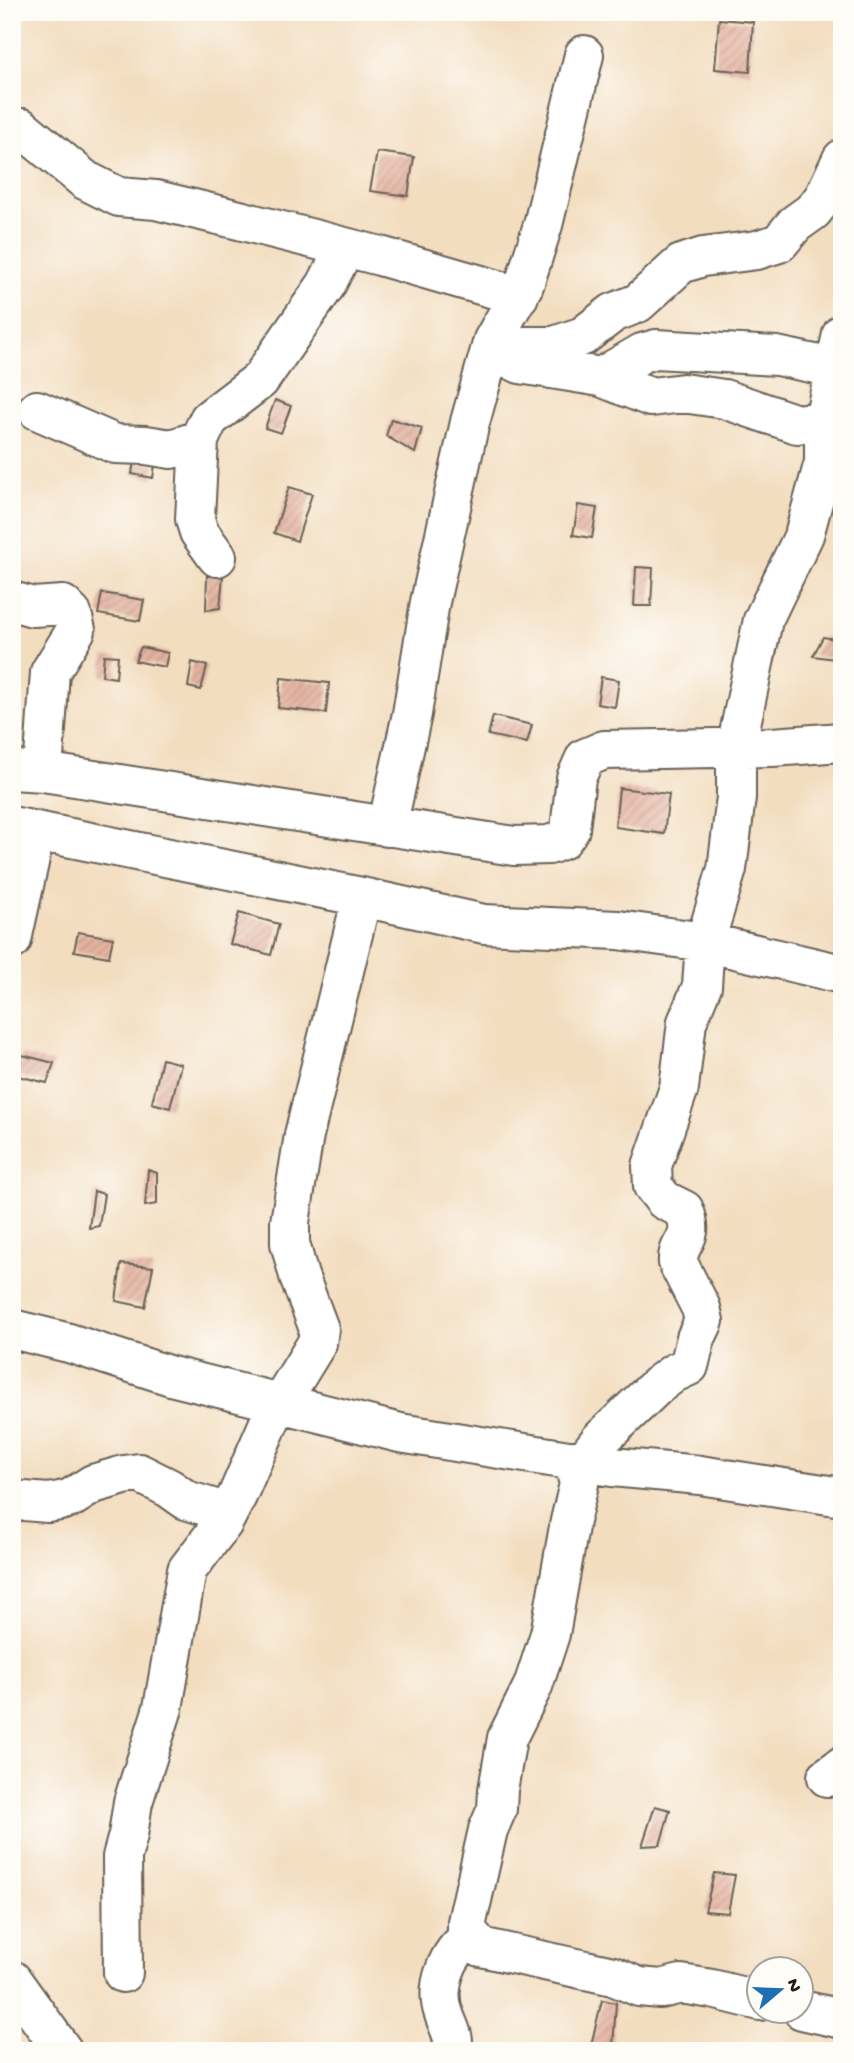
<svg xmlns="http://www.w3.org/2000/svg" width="854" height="2063" viewBox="0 0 854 2063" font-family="'Gochi Hand',sans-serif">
  <defs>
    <pattern id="building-hatch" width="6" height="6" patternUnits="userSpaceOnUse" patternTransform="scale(1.75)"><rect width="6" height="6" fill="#e4b2a0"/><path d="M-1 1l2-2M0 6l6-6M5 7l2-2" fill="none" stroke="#c39889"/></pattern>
  </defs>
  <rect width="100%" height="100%" fill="#fdfcf7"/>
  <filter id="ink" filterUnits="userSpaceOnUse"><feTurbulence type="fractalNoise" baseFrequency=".0143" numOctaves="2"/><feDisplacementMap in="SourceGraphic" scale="14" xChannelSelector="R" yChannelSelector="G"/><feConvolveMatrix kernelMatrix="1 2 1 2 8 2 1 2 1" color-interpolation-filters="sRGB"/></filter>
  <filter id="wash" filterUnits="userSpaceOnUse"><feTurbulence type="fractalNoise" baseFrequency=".00686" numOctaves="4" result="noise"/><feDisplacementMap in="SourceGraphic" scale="28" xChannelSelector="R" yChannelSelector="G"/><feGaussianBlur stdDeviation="1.57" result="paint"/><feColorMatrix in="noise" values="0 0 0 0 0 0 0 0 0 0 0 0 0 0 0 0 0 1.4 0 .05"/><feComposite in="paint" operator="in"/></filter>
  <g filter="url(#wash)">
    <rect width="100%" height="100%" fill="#f3ddbf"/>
    <g id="blocks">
      <path fill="url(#building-hatch)" d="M 719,19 L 753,22 L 750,72 L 715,69 Z
        M 377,152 L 414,157 L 408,196 L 370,191 Z
        M 275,400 L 291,406 L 281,433 L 265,428 Z
        M 391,419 L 422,428 L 415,453 L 386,436 Z
        M 134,461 L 155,465 L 153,478 L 132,474 Z
        M 289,487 L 312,494 L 297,541 L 274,533 Z
        M 578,505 L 597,508 L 592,538 L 573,535 Z
        M 636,567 L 653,568 L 651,606 L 634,606 Z
        M 207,576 L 223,576 L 220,608 L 206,610 Z
        M 102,593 L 144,600 L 140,621 L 98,614 Z
        M 823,637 L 842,640 L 842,660 L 813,656 Z
        M 141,647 L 168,653 L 165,667 L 135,661 Z
        M 104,655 L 118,656 L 116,678 L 102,676 Z
        M 192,662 L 207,666 L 201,690 L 188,687 Z
        M 601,677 L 619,680 L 615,707 L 597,704 Z
        M 281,678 L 329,683 L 326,713 L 278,708 Z
        M 493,716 L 532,725 L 527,743 L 488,735 Z
        M 619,788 L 669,794 L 664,834 L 615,827 Z
        M 239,913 L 279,924 L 271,955 L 230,944 Z
        M 78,932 L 113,938 L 109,957 L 74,951 Z
        M 22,1055 L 54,1063 L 47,1083 L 18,1076 Z
        M 162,1059 L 181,1064 L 170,1108 L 152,1103 Z
        M 148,1170 L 157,1173 L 157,1204 L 145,1206 Z
        M 94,1191 L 104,1194 L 99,1226 L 89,1228 Z
        M 121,1264 L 153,1267 L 145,1307 L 116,1301 Z
        M 655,1806 L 670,1810 L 660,1845 L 642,1846 Z
        M 714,1873 L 735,1875 L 728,1913 L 705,1911 Z
        M 602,2000 L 616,2003 L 613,2047 L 591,2045 Z"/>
    </g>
  </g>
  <g filter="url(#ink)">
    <use href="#blocks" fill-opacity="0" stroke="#676055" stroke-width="2"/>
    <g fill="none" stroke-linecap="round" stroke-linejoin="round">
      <defs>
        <path id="minor" d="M 12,128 L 22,128 L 85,180 L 119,197 L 156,200 L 235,219 L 380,256 L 519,296
          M 493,340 L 524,346 L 554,346 L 583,336 L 613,313 L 638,303 L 681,264 L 703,257 L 757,250 L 779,243 L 795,224 L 813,211 L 824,197 L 842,159
          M 514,361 L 520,364 L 601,377 L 651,397 L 683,393 L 724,399 L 797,424 L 824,420
          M 601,377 L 642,353 L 656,349 L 777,356 L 834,368
          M 37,410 L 115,444 L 146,445 L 171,449 L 199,440
          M 217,557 L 199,532 L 195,519 L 199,440 L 209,419 L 260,380 L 326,285 L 345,248
          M 12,601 L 33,607 L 63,605 L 72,614 L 76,630 L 50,672 L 43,772
          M 12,770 L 43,772 L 514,846 L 549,845 L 562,840 L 570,829 L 576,778 L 585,758 L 604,750 L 772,747 L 842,742
          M 12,826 L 362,897 L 484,924 L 618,930 L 705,942 L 842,974
          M 387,827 L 412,714 L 430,602 L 470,422 L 493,340 L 524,285 L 543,225 L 584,55
          M 12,940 L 36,831
          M 12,1329 L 69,1343 L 171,1376 L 400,1433 L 612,1467 L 700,1475 L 842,1497
          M 573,1460 L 579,1484 L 570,1521 L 550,1634 L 533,1686 L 507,1738 L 498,1790 L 497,1809 L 488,1830 L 467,1922 L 467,1931 L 481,1947 L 613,1976 L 639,1987 L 661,1989 L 681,1984 L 712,1989 L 760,2001
          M 583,1462 L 600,1440 L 658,1385 L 674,1373 L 689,1366 L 696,1338 L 704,1321 L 701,1308 L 678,1263 C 676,1241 697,1241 684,1210 L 664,1200 L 653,1186 L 652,1166 L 679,1088 L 687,1022 L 702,986 L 705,942 L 727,869 L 736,797 L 736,748 L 763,620 L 804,535 L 824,462 L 824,420 L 842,334
          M 12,1500 L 48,1503 L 60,1501 L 71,1498 L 93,1484 L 124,1475 L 139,1473 L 169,1488 L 186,1500 L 228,1513
          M 827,1777 L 842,1766
          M 123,1973 L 122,1857 L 128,1835 L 133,1802 L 163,1708 L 187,1570 L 223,1523 L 238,1494 L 271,1418 L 317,1343 L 319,1329 L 299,1276 L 290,1243 L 290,1222 L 304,1135 L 362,897
          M 12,1980 L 63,2051
          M 802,2010 L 842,2019
          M 452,2051 C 456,2037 448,2027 444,2014 C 434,1987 447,1953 470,1937"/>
      </defs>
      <use href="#minor" stroke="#676055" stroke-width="42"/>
      <use href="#minor" stroke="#fff" stroke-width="38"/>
    </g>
  </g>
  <rect width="854" height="2063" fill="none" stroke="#fdfcf7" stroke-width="42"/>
  <g transform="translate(780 1990) rotate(71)"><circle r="33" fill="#fdfcf7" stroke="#a3a29f" stroke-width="2"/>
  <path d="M0-5L12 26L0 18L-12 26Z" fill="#1f6fb2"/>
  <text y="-10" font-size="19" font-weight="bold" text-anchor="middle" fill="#1c1c1c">N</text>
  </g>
</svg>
